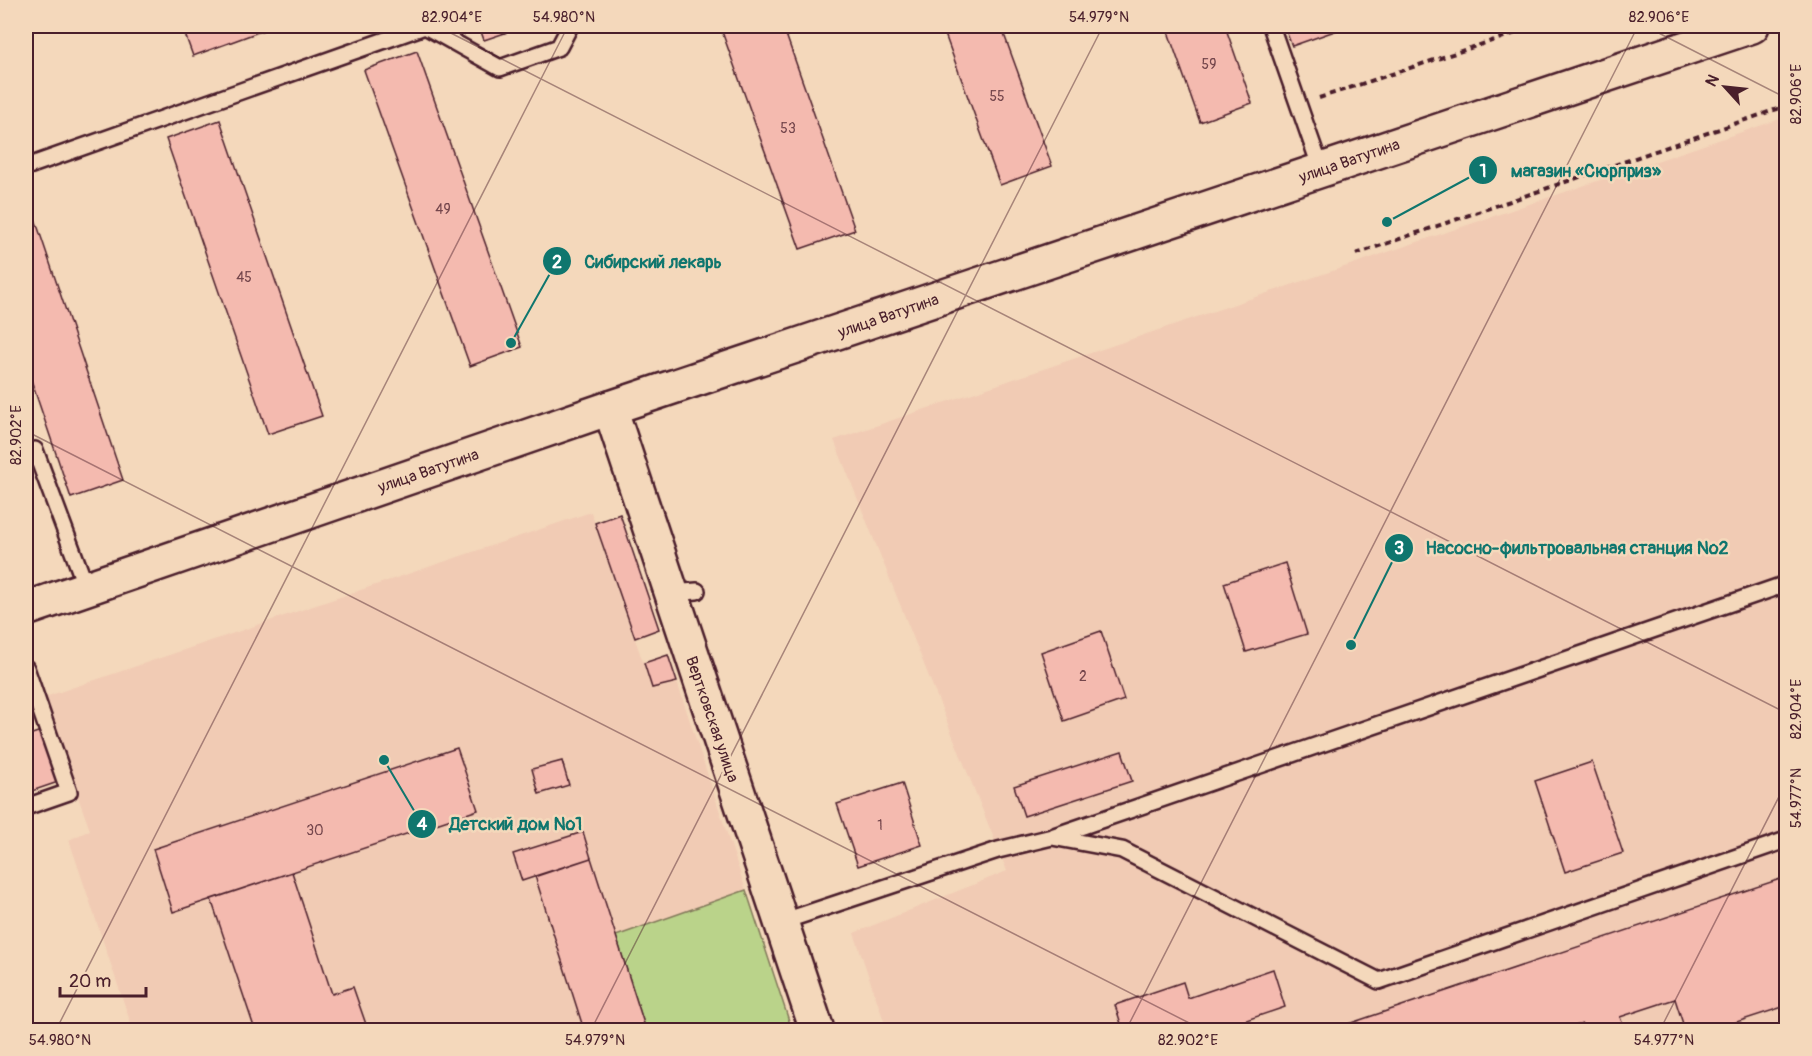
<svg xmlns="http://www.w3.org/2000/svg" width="1812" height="1056" viewBox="0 0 1812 1056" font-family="Pangolin,sans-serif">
  <rect width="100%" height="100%" fill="#f4d8bb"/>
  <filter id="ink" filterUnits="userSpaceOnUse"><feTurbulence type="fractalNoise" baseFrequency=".0167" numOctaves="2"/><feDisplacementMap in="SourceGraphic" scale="12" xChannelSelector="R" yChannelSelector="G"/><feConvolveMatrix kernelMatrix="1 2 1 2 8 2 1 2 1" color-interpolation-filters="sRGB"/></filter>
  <g filter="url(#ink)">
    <path fill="#f1cbb4" d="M 1786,117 L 1786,1030 L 887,1030 L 854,933 L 1007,871 L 834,440 Z
      M 591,512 L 652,688 L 677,682 L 792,1030 L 133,1030 L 69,840 L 90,830 L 42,698 Z"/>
    <path fill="#bad38a" stroke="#82795a" stroke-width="1.5" d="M 746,890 L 792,1030 L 646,1030 L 616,936 Z"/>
    <path fill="#f4baaf" stroke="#4a1f2b" stroke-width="1.5" d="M 182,26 L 275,26 L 193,56 Z
      M 479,26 L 526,26 L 484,40 Z
      M 720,26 L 783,26 L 855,230 L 800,249 Z
      M 942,26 L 1001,26 L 1052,166 L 1000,185 Z
      M 1166,26 L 1225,26 L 1252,103 L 1200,122 Z
      M 1284,26 L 1349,26 L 1292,46 Z
      M 417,51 L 522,347 L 470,366 L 364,70 Z
      M 220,120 L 322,416 L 268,434 L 166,139 Z
      M 26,192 L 123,480 L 71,498 L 26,365 Z
      M 620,514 L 659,629 L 635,638 L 595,523 Z
      M 1285,563 L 1307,634 L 1246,652 L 1224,583 Z
      M 1101,631 L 1124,700 L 1064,721 L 1041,652 Z
      M 668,655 L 677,682 L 652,688 L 644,663 Z
      M 44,730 L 61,781 L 26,793 L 26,736 Z
      M 457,748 L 478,810 L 173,912 L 153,849 Z
      M 1122,751 L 1132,781 L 1024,816 L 1014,786 Z
      M 562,761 L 569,785 L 539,794 L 532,769 Z
      M 1592,762 L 1623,853 L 1565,872 L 1535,781 Z
      M 902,783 L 922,845 L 858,866 L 837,804 Z
      M 583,832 L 591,858 L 522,881 L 513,854 Z
      M 591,858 L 616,936 L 646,1030 L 584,1030 L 535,876 Z
      M 292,872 L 332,994 L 353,987 L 368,1030 L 255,1030 L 211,899 Z
      M 1786,877 L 1786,1006 L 1712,1030 L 1685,1030 L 1675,999 L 1620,1017 L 1625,1030 L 1584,1030 L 1582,1024 L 1561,1030 L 1351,1030 L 1348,1024 Z
      M 1273,969 L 1285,1007 L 1217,1030 L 1123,1030 L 1115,1005 L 1183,982 L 1188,998 Z"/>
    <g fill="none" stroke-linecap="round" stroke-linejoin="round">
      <defs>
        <path id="lane" d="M 1271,26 L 1321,169
          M 26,167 L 425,26 L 500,68 L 559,47 L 570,26
          M 35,450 L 86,587
          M 671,593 L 697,591
          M 26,668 L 69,792 L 26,807
          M 1054,836 L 1786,584
          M 781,922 L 998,850 L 1052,837 L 1122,850 L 1379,981 L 1786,840"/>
        <path id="secondary" d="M 610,408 L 817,1030"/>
        <path id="primary" d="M 26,609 L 610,408 L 1752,26"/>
      </defs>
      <use href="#lane" stroke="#4a1f2b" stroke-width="20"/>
      <use href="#secondary" stroke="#4a1f2b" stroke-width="38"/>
      <use href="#primary" stroke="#4a1f2b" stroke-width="38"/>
      <path stroke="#4a1f2b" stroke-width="4" stroke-dasharray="6 4.5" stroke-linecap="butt" d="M 1319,98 L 1537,26
        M 1356,254 L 1786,106"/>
      <use href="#lane" stroke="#f4d8bb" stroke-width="15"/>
      <use href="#secondary" stroke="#f4d8bb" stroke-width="33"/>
      <use href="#primary" stroke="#f4d8bb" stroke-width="33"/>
    </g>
  </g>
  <path fill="none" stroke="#4a1f2b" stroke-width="1.5" stroke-opacity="0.45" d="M 437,26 L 1786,713M 1645,26 L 1786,98M 26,41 L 34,26M 26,431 L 1203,1030M 56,1030 L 568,26M 591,1030 L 1103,26M 1126,1030 L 1638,26M 1660,1030 L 1786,783"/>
  <g text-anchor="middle" stroke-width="5" stroke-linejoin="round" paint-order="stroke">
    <g font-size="14" fill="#74464c">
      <text x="1209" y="69">59</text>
      <text x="997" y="101">55</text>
      <text x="788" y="133">53</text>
      <text x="443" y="214">49</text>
      <text x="244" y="282">45</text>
      <text x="1083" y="681">2</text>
      <text x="880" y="830">1</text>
      <text x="315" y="835">30</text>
    </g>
    <g font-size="16" fill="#4a1f2b" stroke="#f4d8bb">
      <text transform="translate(1349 160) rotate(-19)" y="6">улица Ватутина</text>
      <text transform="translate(888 315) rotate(-19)" y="6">улица Ватутина</text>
      <text transform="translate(428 470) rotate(-19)" y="6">улица Ватутина</text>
      <text transform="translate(713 719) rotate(71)" y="6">Вертковская улица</text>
    </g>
  </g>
  <path fill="none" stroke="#0f766e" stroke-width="2" d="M1387 222L1483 170M511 343L557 261M1351 645L1399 548M384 760L422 824"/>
  <g fill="#0f766e" stroke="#f4d8bb" stroke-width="2">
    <circle cx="1387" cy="222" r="6"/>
    <circle cx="511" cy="343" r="6"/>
    <circle cx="1351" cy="645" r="6"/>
    <circle cx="384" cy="760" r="6"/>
    <circle cx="1483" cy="170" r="15"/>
    <circle cx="557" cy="261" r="15"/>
    <circle cx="1399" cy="548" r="15"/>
    <circle cx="422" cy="824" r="15"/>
  </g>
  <g font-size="18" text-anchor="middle" font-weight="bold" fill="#fff">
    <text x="1483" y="177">1</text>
    <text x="557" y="268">2</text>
    <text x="1399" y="554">3</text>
    <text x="422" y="830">4</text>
  </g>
  <g font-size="18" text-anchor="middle" font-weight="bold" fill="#0f766e" stroke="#f4d8bb" stroke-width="5" stroke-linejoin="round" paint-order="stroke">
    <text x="1586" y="177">магазин «Сюрприз»</text>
    <text x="653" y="268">Сибирский лекарь</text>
    <text x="1577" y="554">Насосно-фильтровальная станция №2</text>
    <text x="516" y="830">Детский дом №1</text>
  </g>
  <rect width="1812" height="1056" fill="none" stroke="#f4d8bb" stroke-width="66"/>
  <g transform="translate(1725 87) rotate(297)" stroke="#f4d8bb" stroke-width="4.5" paint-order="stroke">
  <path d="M0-4.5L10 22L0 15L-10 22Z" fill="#4a1f2b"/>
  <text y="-9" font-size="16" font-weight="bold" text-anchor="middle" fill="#4a1f2b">N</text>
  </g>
  <path d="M60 987v9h86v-9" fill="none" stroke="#4a1f2b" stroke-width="3"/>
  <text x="69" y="987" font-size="18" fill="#4a1f2b" stroke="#f4d8bb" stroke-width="4.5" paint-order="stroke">20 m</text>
  <rect x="33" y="33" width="1746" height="990" fill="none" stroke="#4a1f2b" stroke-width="2"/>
  <g font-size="15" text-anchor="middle" fill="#4a1f2b">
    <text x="452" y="22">82.904°E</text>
    <text x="564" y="22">54.980°N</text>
    <text x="1099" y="22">54.979°N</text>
    <text x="1659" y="22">82.906°E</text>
    <text transform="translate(1796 94) rotate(-90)" y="5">82.906°E</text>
    <text transform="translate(16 435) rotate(-90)" y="5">82.902°E</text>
    <text transform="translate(1796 709) rotate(-90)" y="5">82.904°E</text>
    <text transform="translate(1796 798) rotate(-90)" y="5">54.977°N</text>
    <text x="60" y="1045">54.980°N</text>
    <text x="595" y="1045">54.979°N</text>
    <text x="1188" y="1045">82.902°E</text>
    <text x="1664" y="1045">54.977°N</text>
  </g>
</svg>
